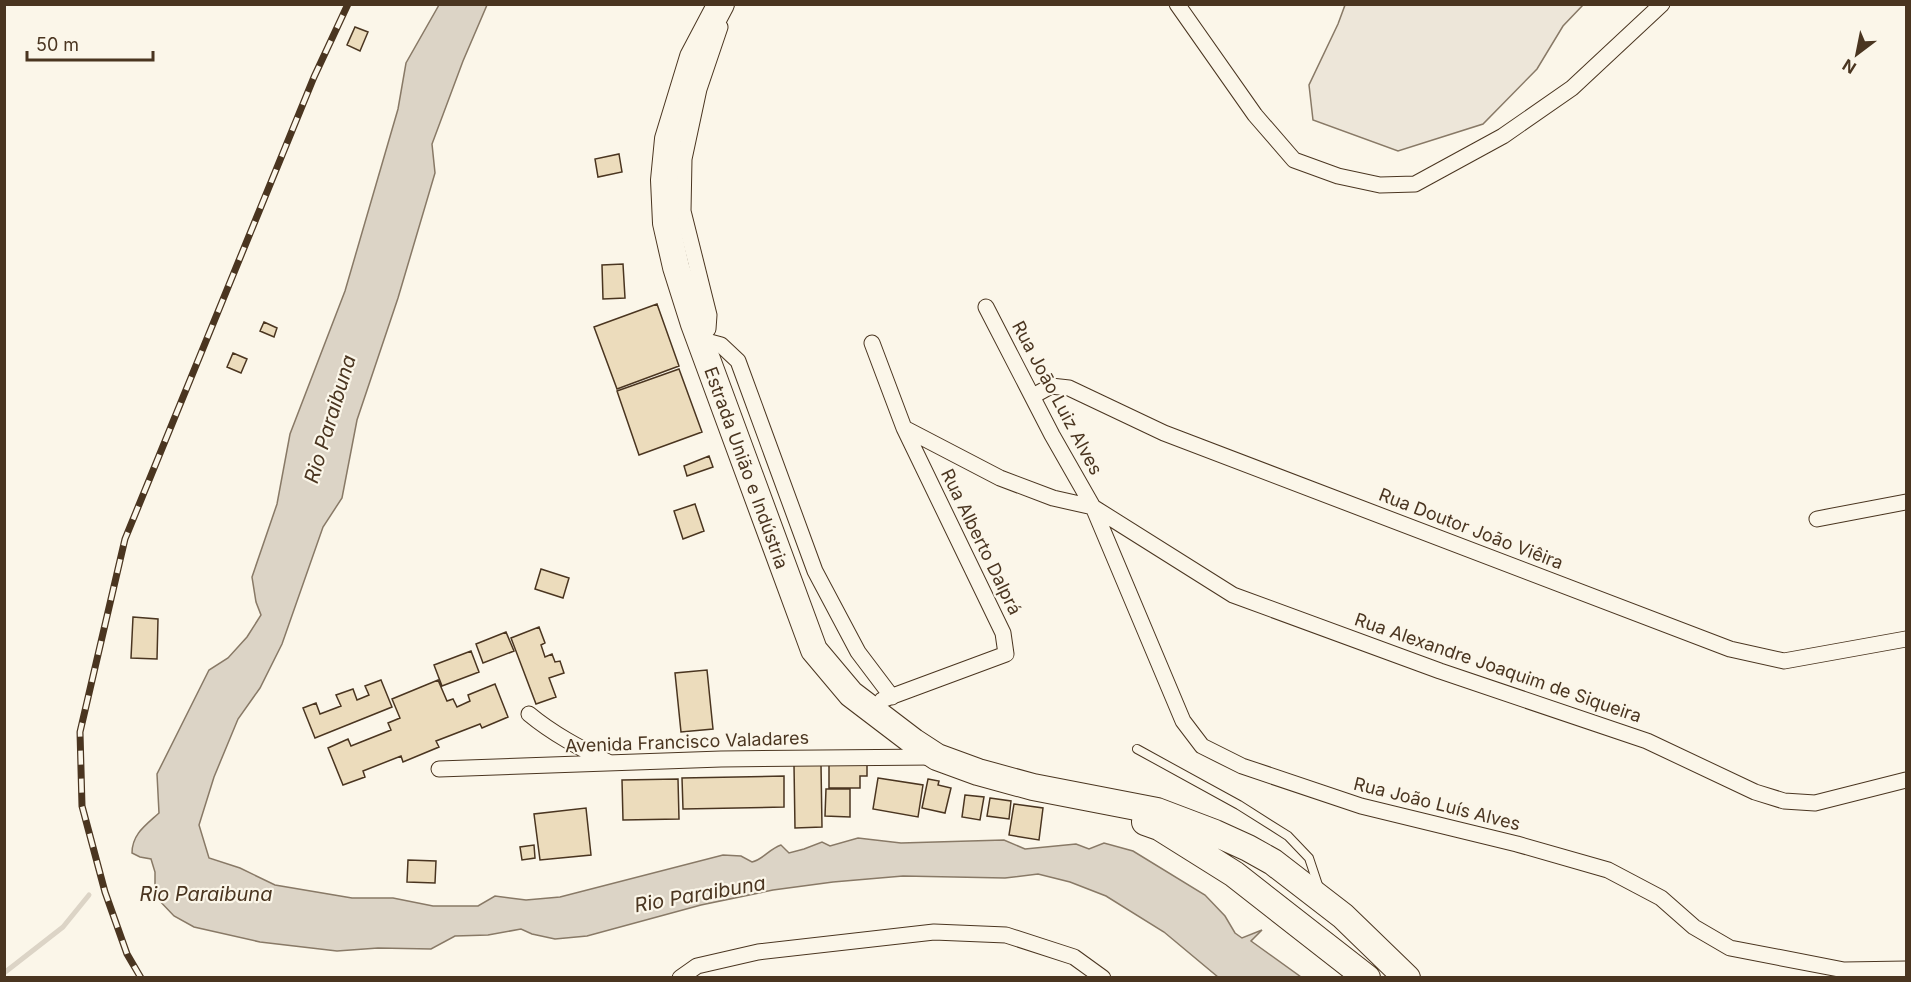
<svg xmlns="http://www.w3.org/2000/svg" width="1911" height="982" viewBox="0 0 1911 982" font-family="Inter,sans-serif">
  <rect width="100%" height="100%" fill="#fbf6e9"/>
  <path fill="#ede6d9" stroke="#887966" stroke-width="1.5" d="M 1345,5 L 1345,4 L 1583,5 L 1563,26 L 1537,69 L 1483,124 L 1398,151 L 1313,120 L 1309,85 L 1338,24 Z"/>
  <path fill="#dcd4c6" stroke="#887966" stroke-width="1.5" d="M 439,5 L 487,5 L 463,61 L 432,144 L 435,173 L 398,298 L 357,420 L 342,498 L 323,527 L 282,644 L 260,688 L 238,719 L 214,777 L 199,825 L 209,858 L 240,868 L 275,885 L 352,898 L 393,898 L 433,906 L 478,906 L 495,896 L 526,900 L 560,897 L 723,855 L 741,856 L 752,862 C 764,859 769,849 781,845 L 789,853 L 804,849 L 822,842 L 830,846 L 858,838 L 901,843 L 1004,840 L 1025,849 L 1076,844 L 1089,849 L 1104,843 L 1133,851 L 1205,895 L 1225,916 L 1235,933 L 1242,938 L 1262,930 L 1251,941 L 1301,977 L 1218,977 L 1164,932 L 1106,896 L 1070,882 L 1038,874 L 1005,878 L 903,876 L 833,882 L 773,890 L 701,905 L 587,936 L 555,939 L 532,934 L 521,929 L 488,935 L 455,936 L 431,949 L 378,948 L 337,951 L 260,942 L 194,927 L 174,916 L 155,896 L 155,872 L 151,859 L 140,857 L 132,853 C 132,834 146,825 159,813 L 157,774 L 209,670 L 228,658 L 247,637 L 261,615 L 256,602 L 252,577 L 277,504 L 290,434 L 345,291 L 398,109 L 406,63 Z"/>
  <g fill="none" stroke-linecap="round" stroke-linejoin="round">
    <path stroke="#dcd4c6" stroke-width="5" d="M 4,973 L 63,927 L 89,895"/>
  </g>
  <path fill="#ecdcbc" stroke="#4a3520" stroke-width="1.5" d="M 355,27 L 368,32 L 360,51 L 347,45 Z
    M 619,154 L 622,172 L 598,177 L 595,159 Z
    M 623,264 L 625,298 L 603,299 L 602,265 Z
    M 657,304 L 679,366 L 617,389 L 594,327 Z
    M 264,322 L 277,328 L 274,337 L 260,331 Z
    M 233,353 L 247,359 L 241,373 L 227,367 Z
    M 679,369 L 702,432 L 639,455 L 617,391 Z
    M 709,456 L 713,467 L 687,476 L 684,466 Z
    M 695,504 L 704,531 L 683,539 L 674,511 Z
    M 541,569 L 569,578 L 563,598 L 535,589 Z
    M 133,617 L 158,619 L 157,659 L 131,658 Z
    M 539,627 L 545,643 L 541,645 L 545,657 L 552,654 L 555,662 L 560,661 L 564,673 L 549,678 L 556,697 L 536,704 L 511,638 Z
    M 506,632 L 514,651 L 483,663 L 476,644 Z
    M 471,651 L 479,672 L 442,686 L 434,665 Z
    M 707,670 L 713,729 L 681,732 L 675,673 Z
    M 381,680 L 392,707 L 315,738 L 303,708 L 316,703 L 320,714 L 341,706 L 336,695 L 353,689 L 357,700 L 369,695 L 365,686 Z
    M 438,680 L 447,701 L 453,699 L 457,707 L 470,701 L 468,695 L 495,684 L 508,717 L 482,728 L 480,724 L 436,741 L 439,747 L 403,762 L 401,756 L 363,771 L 365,777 L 343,785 L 328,748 L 348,739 L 351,746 L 391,730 L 388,723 L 400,718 L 392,699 Z
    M 829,763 L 867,763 L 867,776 L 860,776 L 860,788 L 829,788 Z
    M 794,765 L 821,765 L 822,827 L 795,828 Z
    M 784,776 L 784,807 L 683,809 L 682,778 Z
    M 878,778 L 923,785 L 918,817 L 873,809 Z
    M 678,779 L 679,819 L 623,820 L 622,780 Z
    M 928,779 L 939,781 L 938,785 L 951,788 L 945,813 L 922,808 Z
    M 826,789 L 850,789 L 850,817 L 825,816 Z
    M 965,795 L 984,797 L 980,820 L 962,817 Z
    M 990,798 L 1011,801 L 1009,819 L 987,816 Z
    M 1014,804 L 1043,808 L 1039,840 L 1009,835 Z
    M 586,808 L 591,855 L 540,860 L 534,814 Z
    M 534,845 L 535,858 L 522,860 L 520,847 Z
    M 408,860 L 436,861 L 435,883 L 407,882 Z"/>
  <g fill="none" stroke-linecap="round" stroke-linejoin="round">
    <defs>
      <path id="service" d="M 1137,749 L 1239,805 L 1288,836 L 1309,858 L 1319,888"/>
      <path id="minor" d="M 1177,4 L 1255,115 L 1294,160 L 1338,176 L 1380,185 L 1415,184 L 1503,136 L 1572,88 L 1662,4
        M 720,27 L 699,89 L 684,159 L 683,211 L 709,315 L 708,329 L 699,339 L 721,345 L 738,361 L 815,571 L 858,652 L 892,697
        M 986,307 L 1052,435 L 1093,507 L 1183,721 L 1202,746 L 1242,766 L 1361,806 L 1517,844 L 1608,870 L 1661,898 L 1694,927 L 1730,948 L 1844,970 L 1906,969
        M 872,343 L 904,428 L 1003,633 L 1006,654 L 882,700
        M 1033,396 L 1051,386 L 1069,388 L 1164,433 L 1730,649 L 1784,661 L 1906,639
        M 904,428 L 1000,478 L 1053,498 L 1093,507 L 1233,595 L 1440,671 L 1647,741 L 1755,792 L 1784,801 L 1815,803 L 1906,780
        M 1817,519 L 1906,502
        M 529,714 C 553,734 580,748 608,762
        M 439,769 L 721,759 L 934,757
        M 680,978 L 697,966 L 758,952 L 934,932 L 1006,935 L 1074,957 L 1103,978"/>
      <path id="trunk" d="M 721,4 L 693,57 L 668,139 L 664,180 L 666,223 L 676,267 L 694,324 L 814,650 L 851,694 L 914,742 L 937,757 L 978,772 L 1033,787 L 1157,811 L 1215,833 L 1248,848 L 1273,862 L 1343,916 L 1407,978
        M 1145,822 L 1159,827 L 1234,874 L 1367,978"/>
    </defs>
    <use href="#service" stroke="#4a3520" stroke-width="10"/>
    <use href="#minor" stroke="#4a3520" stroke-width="17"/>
    <use href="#trunk" stroke="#4a3520" stroke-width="28"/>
    <use href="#service" stroke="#fbf6e9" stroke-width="8"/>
    <use href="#minor" stroke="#fbf6e9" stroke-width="15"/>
    <use href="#trunk" stroke="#fbf6e9" stroke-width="26"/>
    <defs>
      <path id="rail" d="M 141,978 L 127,954 L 105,892 L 82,806 L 80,732 L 125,539 L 314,77 L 348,4"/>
    </defs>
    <use href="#rail" stroke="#4a3520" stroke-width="7"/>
    <use href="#rail" stroke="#fbf6e9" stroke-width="4.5" stroke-dasharray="14" stroke-linecap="butt"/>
  </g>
  <g text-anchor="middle" stroke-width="4.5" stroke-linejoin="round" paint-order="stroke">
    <g font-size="18" fill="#4a3520" stroke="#fbf6e9">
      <text transform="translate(1057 398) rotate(62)" y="6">Rua Joāo Luiz Alves</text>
      <text transform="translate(746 468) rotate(70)" y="6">Estrada União e Indústria</text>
      <text transform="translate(1471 529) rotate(21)" y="6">Rua Doutor João Viêira</text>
      <text transform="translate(981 542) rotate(64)" y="6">Rua Alberto Dalprá</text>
      <text transform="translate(1498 668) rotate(19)" y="6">Rua Alexandre Joaquim de Siqueira</text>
      <text transform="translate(687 742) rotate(-2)" y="6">Avenida Francisco Valadares</text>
      <text transform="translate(1437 804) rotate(14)" y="6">Rua João Luís Alves</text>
    </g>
    <g font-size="20" font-style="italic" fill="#4a3520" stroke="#fbf6e9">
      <text transform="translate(330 419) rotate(-73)" y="7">Rio Paraibuna</text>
      <text x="206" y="901">Rio Paraibuna</text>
      <text transform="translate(700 894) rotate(-10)" y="7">Rio Paraibuna</text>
    </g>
  </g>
  <rect width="1911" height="982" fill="none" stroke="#4a3520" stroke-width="12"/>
  <g transform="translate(1857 54) rotate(212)" stroke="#fbf6e9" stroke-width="4.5" paint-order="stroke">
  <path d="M0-4.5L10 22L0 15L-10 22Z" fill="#4a3520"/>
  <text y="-9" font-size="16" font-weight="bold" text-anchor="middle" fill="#4a3520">N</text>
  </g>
  <path d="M27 51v9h126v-9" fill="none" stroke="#4a3520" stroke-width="3"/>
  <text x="36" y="51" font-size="18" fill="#4a3520" stroke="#fbf6e9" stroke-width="4.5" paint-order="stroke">50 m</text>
</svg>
